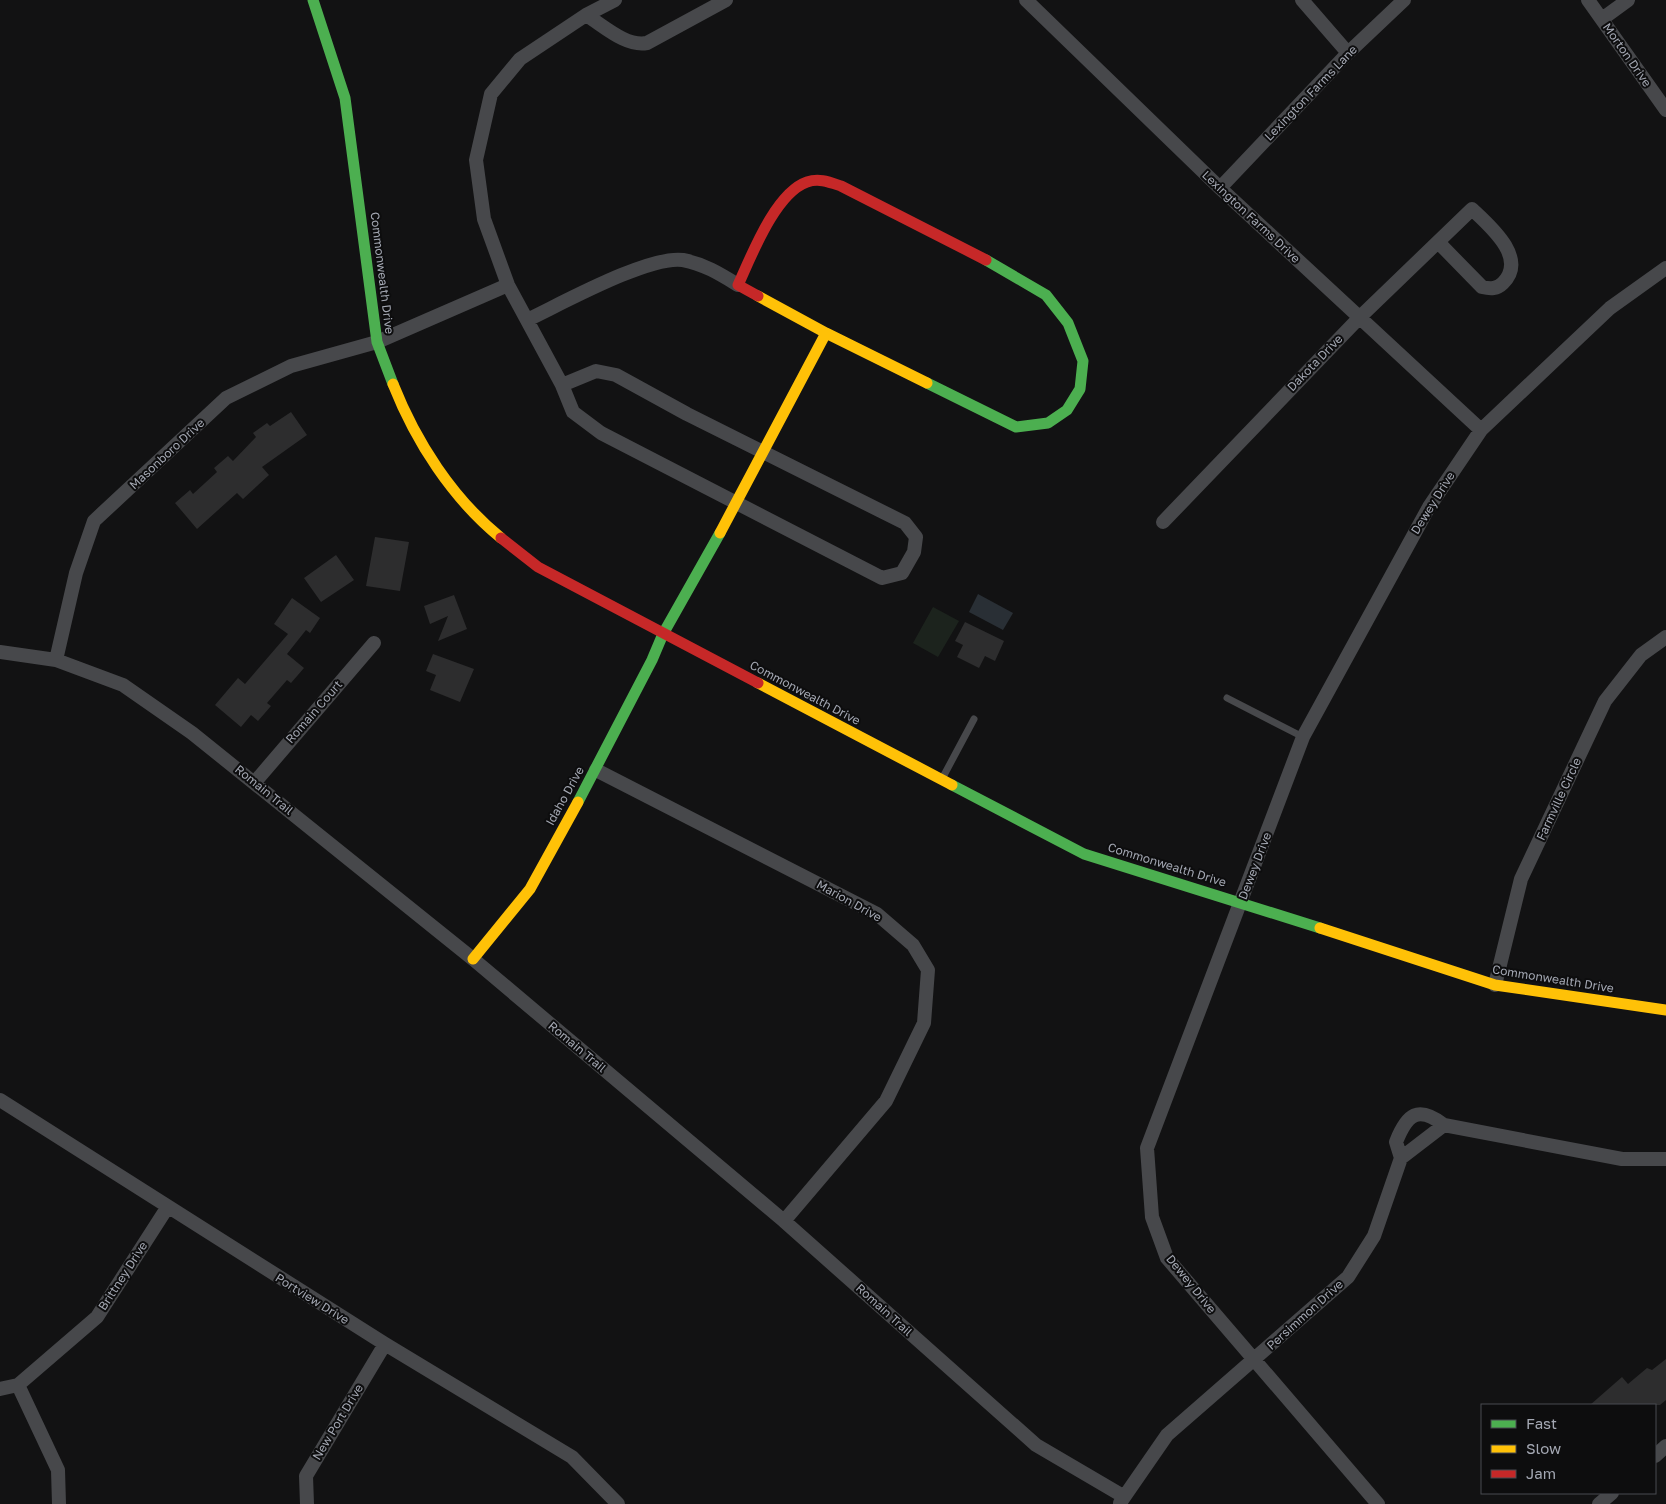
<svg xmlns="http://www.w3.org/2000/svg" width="1666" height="1504" viewBox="0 0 1666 1504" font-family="'Golos Text',sans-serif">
  <rect width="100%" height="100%" fill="#121213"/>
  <path fill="#1c231d" d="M 933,607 L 959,621 L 938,657 L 913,643 Z"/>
  <path fill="#292f35" d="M 978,594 L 1013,613 L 1003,630 L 969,612 Z"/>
  <path fill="#2d2d2e" d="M 291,412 L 307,435 L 262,467 L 269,475 L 243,499 L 237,493 L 197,529 L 175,503 L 190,490 L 193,494 L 217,472 L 214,468 L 228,456 L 233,461 L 256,437 L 253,433 L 267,423 L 270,426 Z
    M 375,537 L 409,542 L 400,591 L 366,586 Z
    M 336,555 L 354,580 L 321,602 L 304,578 Z
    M 454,595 L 467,629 L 438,641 L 448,616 L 430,624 L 424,606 Z
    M 292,598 L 320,618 L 310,633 L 306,630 L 287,654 L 304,668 L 291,683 L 287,680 L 267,703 L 271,706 L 258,721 L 251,715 L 241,727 L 215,705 L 238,678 L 245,684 L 288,634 L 274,624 Z
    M 965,622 L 1004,641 L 995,661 L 985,656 L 979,668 L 957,657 L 963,645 L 955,641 Z
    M 433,654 L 474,669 L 460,702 L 430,690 L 436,675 L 426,671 Z
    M 1666,1359 L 1666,1400 L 1660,1405 L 1590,1405 L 1622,1377 L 1628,1384 L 1647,1368 L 1652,1370 Z"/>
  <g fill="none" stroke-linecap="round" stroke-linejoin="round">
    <path stroke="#47484b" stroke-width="7" d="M 1227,698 L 1303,737
      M 943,777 L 974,719"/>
    <path stroke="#47484b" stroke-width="14" d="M 1026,0 L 1220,188 L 1481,430
      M 1302,0 L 1348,53
      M 1588,0 L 1666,110
      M 586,15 C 604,26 626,47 647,43 L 726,0
      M 1602,19 L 1628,0
      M 1220,188 L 1348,53 L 1404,0
      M 527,320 C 561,304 649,255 683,260 C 704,264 720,274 738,285
      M 562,385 L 596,371 L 616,375 L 687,414 L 905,523 L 916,537 L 914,552 L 902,573 L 882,578 L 601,433 L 573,412 L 562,385 L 508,285 L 484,219 L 476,160 L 491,94 L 520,59 L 586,15 L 615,0
      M 1163,522 L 1359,318 L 1472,209 C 1490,226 1528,258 1503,283 C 1497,289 1491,289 1482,287 L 1438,242
      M 0,652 L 56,660 L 123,685 L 192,733 L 473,959 L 784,1221 L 1036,1445 L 1123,1496
      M 56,660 L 76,573 L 94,521 L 226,398 L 291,366 L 377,342 L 508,285
      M 596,770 L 877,914 L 913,945 L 928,970 L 924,1023 L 886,1101 L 784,1221
      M 255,782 L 374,643
      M 1495,985 L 1521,879 L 1605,701 L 1641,655 L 1666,637
      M 0,1100 L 385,1344 L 572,1457 L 618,1504
      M 1401,1158 L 1396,1142 C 1407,1114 1418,1105 1444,1125
      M 18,1385 L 58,1470 L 59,1504
      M 0,1389 L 18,1385 L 97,1317 L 167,1208
      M 1655,1456 L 1666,1446
      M 1120,1503 L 1167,1435 L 1348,1277 L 1374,1236 L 1401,1158 L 1444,1125 L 1622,1159 L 1666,1159
      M 307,1504 L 306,1476 L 385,1344
      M 1378,1504 L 1167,1258 L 1152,1217 L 1147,1148 L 1303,737 L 1429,507 L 1481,430 L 1610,308 L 1666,268
      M 1599,1504 L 1612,1493"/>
    <path stroke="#4caf50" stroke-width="11" d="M 313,0 L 345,98 L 377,342 L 393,384
      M 927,383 L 1016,427 L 1048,423 L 1067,410 L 1080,389 L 1083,361 L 1068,323 L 1046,295 L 986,260
      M 952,785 L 1084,854 L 1320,928
      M 578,802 L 652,660 L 663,634 L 720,533"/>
    <path stroke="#ffc107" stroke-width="11" d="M 826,333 L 927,383
      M 393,384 C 416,442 452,498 501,538
      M 720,533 L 826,333 L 758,296
      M 758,683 L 952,785
      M 1320,928 L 1495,985 L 1666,1010
      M 473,959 L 530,889 L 578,802"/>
    <path stroke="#c62828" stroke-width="11" d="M 758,296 L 738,285 C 751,257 775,193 807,182 C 819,178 829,182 841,186 L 986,260
      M 501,538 L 538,567 L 758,683"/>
  </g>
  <g text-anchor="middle" stroke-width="4" stroke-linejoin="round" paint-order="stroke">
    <g font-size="12" fill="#a4a8b3" stroke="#0d0d0e">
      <text transform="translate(1627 55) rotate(55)" y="4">Morton Drive</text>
      <text transform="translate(1311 93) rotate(-46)" y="4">Lexington Farms Lane</text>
      <text transform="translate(1251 217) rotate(43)" y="4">Lexington Farms Drive</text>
      <text transform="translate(382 273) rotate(83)" y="4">Commonwealth Drive</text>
      <text transform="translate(1315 363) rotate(-46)" y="4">Dakota Drive</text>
      <text transform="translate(167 454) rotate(-43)" y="4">Masonboro Drive</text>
      <text transform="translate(1433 503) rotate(-58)" y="4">Dewey Drive</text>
      <text transform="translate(805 693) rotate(28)" y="4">Commonwealth Drive</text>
      <text transform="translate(314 712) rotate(-49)" y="4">Romain Court</text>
      <text transform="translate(264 790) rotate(39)" y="4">Romain Trail</text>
      <text transform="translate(565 796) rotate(-61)" y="4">Idaho Drive</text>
      <text transform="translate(1559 799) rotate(-65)" y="4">Farmville Circle</text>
      <text transform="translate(1167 865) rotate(17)" y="4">Commonwealth Drive</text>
      <text transform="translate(1255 866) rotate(-69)" y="4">Dewey Drive</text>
      <text transform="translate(849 901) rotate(29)" y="4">Marion Drive</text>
      <text transform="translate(1553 979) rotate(9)" y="4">Commonwealth Drive</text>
      <text transform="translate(577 1047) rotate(40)" y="4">Romain Trail</text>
      <text transform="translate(123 1276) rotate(-57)" y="4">Brittney Drive</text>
      <text transform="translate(1191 1284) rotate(51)" y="4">Dewey Drive</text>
      <text transform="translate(312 1299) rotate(32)" y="4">Portview Drive</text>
      <text transform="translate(884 1310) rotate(42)" y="4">Romain Trail</text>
      <text transform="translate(1305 1315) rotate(-42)" y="4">Persimmon Drive</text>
      <text transform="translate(338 1422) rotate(-59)" y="4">New Port Drive</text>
    </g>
  </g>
  <rect x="1481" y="1404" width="175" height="90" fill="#0d0d0e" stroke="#494b50"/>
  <rect x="1491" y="1420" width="25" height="8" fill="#4caf50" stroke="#494b50"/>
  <text x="1526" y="1429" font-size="15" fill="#a4a8b3">Fast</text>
  <rect x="1491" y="1445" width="25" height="8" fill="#ffc107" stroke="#494b50"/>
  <text x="1526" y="1454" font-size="15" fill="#a4a8b3">Slow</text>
  <rect x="1491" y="1470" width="25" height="8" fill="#c62828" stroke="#494b50"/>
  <text x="1526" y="1479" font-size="15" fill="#a4a8b3">Jam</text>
</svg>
